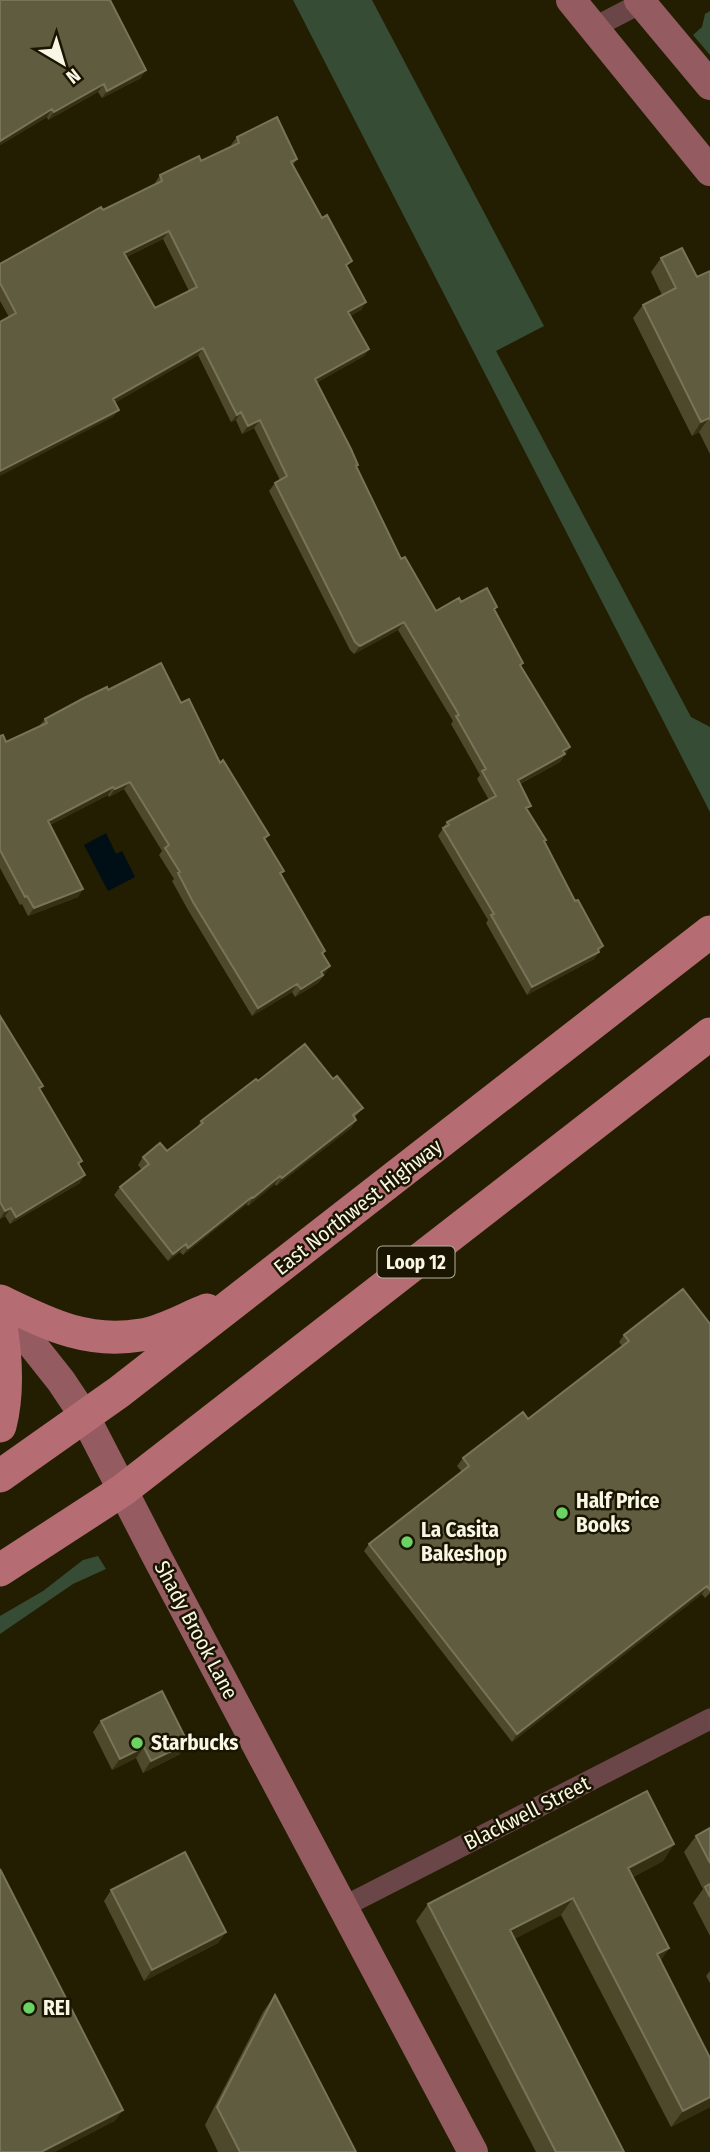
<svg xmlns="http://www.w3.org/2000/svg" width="710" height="2152" viewBox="0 0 710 2152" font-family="'Fira Sans Condensed',sans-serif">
  <rect width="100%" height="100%" fill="#231e01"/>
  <path fill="#364c35" d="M 293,0 L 372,0 L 544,326 L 496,351 L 691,717 L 710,727 L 710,812 Z
    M 710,11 L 710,55 L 693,35 L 702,27 L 705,14 Z
    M 98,1556 L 106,1569 L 73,1584 L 0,1634 L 0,1616 L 43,1591 L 83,1560 Z"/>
  <path fill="#000e15" d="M 106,833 L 116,854 L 122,851 L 135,877 L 108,891 L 84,845 Z"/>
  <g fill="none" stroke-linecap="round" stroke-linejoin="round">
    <path stroke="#6a4648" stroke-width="21" d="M 593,28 L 647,0
      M 343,1907 L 710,1719"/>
    <path stroke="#945b60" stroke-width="30" d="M 571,0 L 710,171
      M 639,0 L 710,85
      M 0,1304 L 61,1381 L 85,1417 L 157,1557 L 473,2152"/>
    <path stroke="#b56c72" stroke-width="33" d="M 0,1301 C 48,1324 86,1344 141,1335 C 163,1332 186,1318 207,1310
      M 0,1320 C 6,1354 9,1391 0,1426
      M 0,1476 L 119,1392 L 710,932
      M 0,1570 L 123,1490 L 710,1034"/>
  </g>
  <path fill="#4e492b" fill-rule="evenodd" d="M 0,0 L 141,78 L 102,98 L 98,92 L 48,120 L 47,117 L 0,145 Z
    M 237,137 L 297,159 L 293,165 L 366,302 L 361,310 L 350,316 L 369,349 L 364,356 L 316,383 L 401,559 L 436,611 L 461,602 L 495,611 L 521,666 L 570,747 L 560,762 L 520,784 L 527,811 L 575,901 L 603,946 L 594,959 L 527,995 L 486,923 L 488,920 L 438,836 L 447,822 L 489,800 L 477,779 L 480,775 L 451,724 L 453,721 L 398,630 L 354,654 L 350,650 L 269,491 L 275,483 L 280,480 L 254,428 L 242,434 L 236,420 L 231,422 L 198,355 L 115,402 L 113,417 L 9,317 L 0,301 L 0,264 L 155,184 L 155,183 L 160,175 L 201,161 L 232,146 L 231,145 ZM 163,239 L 189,291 L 155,308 L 126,257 Z
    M 661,258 L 697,277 L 710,271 L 710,454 L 699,432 L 692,436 L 633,318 L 643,305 L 662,295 L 651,272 Z
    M 108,690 L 181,703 L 269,835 L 265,840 L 284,871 L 281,875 L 325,951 L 323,954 L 325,974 L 318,983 L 295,997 L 292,992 L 252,1016 L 188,910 L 172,881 L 174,879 L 159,855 L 162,851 L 124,789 L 109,797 L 108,795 L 50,825 L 83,889 L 78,897 L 28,916 L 22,904 L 20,905 L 0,868 L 0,736 L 6,742 L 39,726 L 45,719 Z
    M 0,1016 L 43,1086 L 40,1090 L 79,1165 L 80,1183 L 10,1224 L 5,1216 L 0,1219 Z
    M 333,1079 L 363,1108 L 354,1118 L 356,1120 L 351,1128 L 276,1186 L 275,1184 L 248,1206 L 247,1204 L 183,1255 L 180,1252 L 168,1261 L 114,1195 L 120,1187 L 142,1170 L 138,1165 L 143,1157 L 167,1151 L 196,1129 L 201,1121 L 258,1081 Z
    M 710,1324 L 710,1593 L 705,1598 L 702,1594 L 512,1742 L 364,1551 L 369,1544 L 462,1472 L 457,1466 L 463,1458 L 528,1419 L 622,1346 L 619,1342 L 624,1335 Z
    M 101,1721 L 180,1754 L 143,1773 L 136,1758 L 112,1770 L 93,1732 Z
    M 710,1828 L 710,1936 L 693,1903 L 703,1889 L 684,1852 L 696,1836 Z
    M 674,1844 L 663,1861 L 633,1877 L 669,1948 L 660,1961 L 710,2058 L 710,2107 L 671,2127 L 561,1915 L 514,1939 L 624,2152 L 536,2152 L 416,1921 L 428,1904 Z
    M 111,1890 L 226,1932 L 218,1943 L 144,1981 L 104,1901 Z
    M 710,1971 L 710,1983 L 706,1976 Z
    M 275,1995 L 356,2152 L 218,2152 L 205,2125 L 263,2012 Z"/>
  <path fill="#353012" d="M 146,70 L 141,78 L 102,98 L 107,91 Z
    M 104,84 L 98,92 L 48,120 L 54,112 Z
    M 52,109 L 47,117 L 0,145 L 0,141 Z
    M 169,231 L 163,239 L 119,261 L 124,253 Z
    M 366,302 L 361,310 L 343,320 L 348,312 Z
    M 203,348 L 198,355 L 108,407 L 113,399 Z
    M 369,349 L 364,356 L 309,387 L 315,379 Z
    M 119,410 L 113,417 L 0,476 L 0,471 Z
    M 241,412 L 236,420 L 231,422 L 237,415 Z
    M 709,418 L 699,432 L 692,436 L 701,422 Z
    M 260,420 L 254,428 L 242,434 L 248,426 Z
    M 404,622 L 398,630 L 354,654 L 360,646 Z
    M 570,747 L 560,762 L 512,788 L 518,780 Z
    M 130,782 L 124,789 L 109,797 L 115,789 Z
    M 113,787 L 108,795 L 42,829 L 48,821 Z
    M 83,889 L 78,897 L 28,916 L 34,908 Z
    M 603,946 L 594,959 L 527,995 L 532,987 Z
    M 330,966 L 325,974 L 315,979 L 321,972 Z
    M 323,975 L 318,983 L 295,997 L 301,989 Z
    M 297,984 L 292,992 L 252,1016 L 258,1008 Z
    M 356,1120 L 351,1128 L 276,1186 L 282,1178 Z
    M 85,1175 L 80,1183 L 10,1224 L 16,1217 Z
    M 280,1176 L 275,1184 L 248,1206 L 253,1198 Z
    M 252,1197 L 247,1204 L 183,1255 L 188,1248 Z
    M 11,1208 L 5,1216 L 0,1219 L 5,1211 Z
    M 186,1244 L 180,1252 L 168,1261 L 173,1254 Z
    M 707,1586 L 702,1594 L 512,1742 L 517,1734 Z
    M 188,1743 L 180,1754 L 143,1773 L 151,1761 Z
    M 144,1747 L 136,1758 L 112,1770 L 120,1759 Z
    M 674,1844 L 663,1861 L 617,1885 L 628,1868 Z
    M 573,1898 L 561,1915 L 498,1947 L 510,1930 Z
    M 226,1932 L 218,1943 L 144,1981 L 152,1970 Z
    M 669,1948 L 658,1965 L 657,1954 Z
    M 710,2097 L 710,2107 L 671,2127 L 683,2111 Z
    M 123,2110 L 115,2121 L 55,2152 L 41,2152 Z"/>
  <path fill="#605c3f" stroke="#787459" stroke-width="2" fill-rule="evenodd" d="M 0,0 L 110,0 L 146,70 L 107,91 L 104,84 L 54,112 L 52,109 L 0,141 Z
    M 277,117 L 297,159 L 291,162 L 322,218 L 327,215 L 352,261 L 346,265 L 366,302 L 348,312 L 369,349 L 315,379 L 351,449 L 358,465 L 356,466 L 401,559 L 405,557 L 436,611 L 459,598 L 461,602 L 487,588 L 497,607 L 494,609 L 523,663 L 520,665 L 570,747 L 563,751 L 565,754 L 518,780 L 531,806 L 526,808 L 546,840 L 544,841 L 575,901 L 578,900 L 603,946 L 598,949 L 599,952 L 532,987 L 491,915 L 494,914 L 443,828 L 449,825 L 447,822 L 496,796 L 482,771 L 486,769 L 456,716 L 459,715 L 404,622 L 360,646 L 355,642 L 275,483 L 287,476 L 260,420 L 248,426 L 241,412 L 237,415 L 203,348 L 113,399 L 119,410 L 0,471 L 0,322 L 16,313 L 0,283 L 0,264 L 101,207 L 103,210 L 162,181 L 160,175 L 199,156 L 201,161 L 239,143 L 237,137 ZM 169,231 L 197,287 L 155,308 L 124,253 Z
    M 682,248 L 697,277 L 710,271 L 710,420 L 709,418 L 701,422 L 643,305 L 676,288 L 661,258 Z
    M 161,663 L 181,703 L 189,699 L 220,763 L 223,760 L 269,835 L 264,838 L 284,871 L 280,873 L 325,951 L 322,953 L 330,966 L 321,972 L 323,975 L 301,989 L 297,984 L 258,1008 L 193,902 L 178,873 L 180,872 L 165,848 L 169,845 L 130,782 L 115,789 L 113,787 L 48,821 L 83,889 L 34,908 L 27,896 L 25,897 L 0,850 L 0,736 L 3,735 L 6,742 L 47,723 L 45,719 L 84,698 L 107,687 L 108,690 Z
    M 0,1016 L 43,1086 L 39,1088 L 82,1161 L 78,1163 L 85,1175 L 16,1217 L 11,1208 L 5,1211 L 0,1202 Z
    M 305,1044 L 333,1079 L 337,1076 L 363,1108 L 353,1115 L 356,1120 L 282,1178 L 280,1176 L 253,1198 L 252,1197 L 188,1248 L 186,1244 L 173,1254 L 120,1187 L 149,1164 L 143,1157 L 160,1143 L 167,1151 L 203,1123 L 201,1121 L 256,1079 L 258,1081 Z
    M 683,1289 L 710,1324 L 710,1590 L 707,1586 L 517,1734 L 369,1544 L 469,1466 L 463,1458 L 523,1412 L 528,1419 L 629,1341 L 624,1335 Z
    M 162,1691 L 188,1743 L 151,1761 L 144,1747 L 120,1759 L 101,1721 Z
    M 647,1791 L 674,1844 L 628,1868 L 669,1948 L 657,1954 L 710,2058 L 710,2097 L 683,2111 L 573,1898 L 510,1930 L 624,2152 L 556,2152 L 428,1904 Z
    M 710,1828 L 710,1863 L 696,1836 Z
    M 185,1852 L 226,1932 L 152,1970 L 111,1890 Z
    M 0,1869 L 123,2110 L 41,2152 L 0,2152 Z
    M 710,1884 L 710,1897 L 705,1887 Z
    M 275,1995 L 356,2152 L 240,2152 L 217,2107 Z"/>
  <g fill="#6ad363" stroke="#1a1500" stroke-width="2.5">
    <circle cx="562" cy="1513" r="7"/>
    <circle cx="407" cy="1542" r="7"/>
    <circle cx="137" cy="1743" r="7"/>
    <circle cx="29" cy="2008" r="7"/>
  </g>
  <g text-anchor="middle" stroke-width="5" stroke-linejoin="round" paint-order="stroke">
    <rect fill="#1a1500" stroke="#b5b2a0" stroke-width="2" x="377.5" y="1246.5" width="77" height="31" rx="5"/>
    <g font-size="19" font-weight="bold" fill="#f8f6e4">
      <text x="416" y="1269">Loop 12</text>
    </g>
    <g font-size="21" fill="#f8f6e4" stroke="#1a1500">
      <text transform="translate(358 1207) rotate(-38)" y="7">East Northwest Highway</text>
      <text transform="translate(196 1630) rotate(62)" y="7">Shady Brook Lane</text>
      <text transform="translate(527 1813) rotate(-27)" y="7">Blackwell Street</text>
    </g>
    <g font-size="21" font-weight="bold" fill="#f8f6e4" stroke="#1a1500" text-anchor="start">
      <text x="576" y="1508">Half Price<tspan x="576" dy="24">Books</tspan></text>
      <text x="421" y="1537">La Casita<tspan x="421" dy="24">Bakeshop</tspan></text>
      <text x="151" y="1750">Starbucks</text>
      <text x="43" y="2015">REI</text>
    </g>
  </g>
  <g transform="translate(63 63) rotate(142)" stroke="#1a1500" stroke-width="5" paint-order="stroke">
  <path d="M0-5L12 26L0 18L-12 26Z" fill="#f8f6e4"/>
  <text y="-10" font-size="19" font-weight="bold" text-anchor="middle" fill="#f8f6e4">N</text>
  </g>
</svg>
